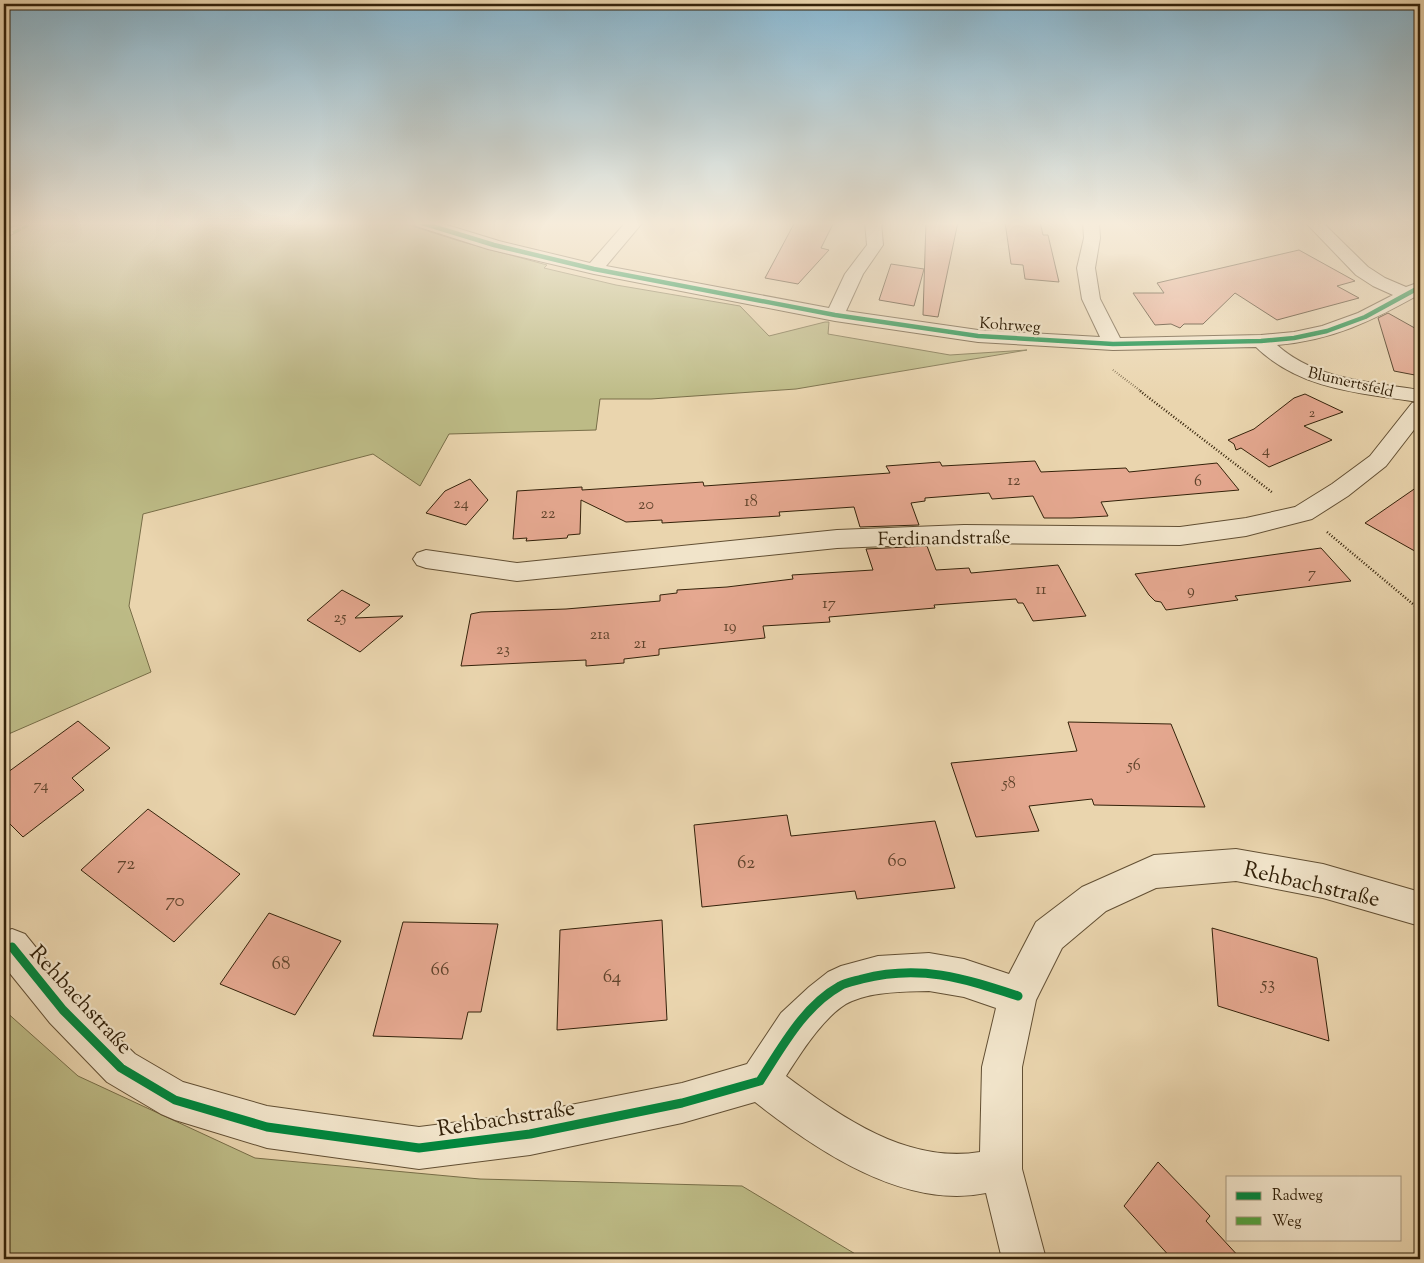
<svg xmlns="http://www.w3.org/2000/svg" width="1424" height="1263" viewBox="0 0 1424 1263" font-family="'Sorts Mill Goudy',serif">
  <rect width="100%" height="100%" fill="#ead5ae"/>
  <filter id="stains"><feTurbulence type="fractalNoise" baseFrequency=".004" numOctaves="4"/><feColorMatrix values="0 0 0 0 .2 0 0 0 0 .09 0 0 0 0 .02 0 0 0 .5 -.17"/></filter>
  <radialGradient id="worn" r=".72"><stop offset=".6" stop-color="#630" stop-opacity="0"/><stop offset="1" stop-color="#630" stop-opacity=".3"/></radialGradient>
  <path fill="#bdbb86" stroke="#786e48" d="M 4,222 L 399,222 L 459,241 L 547,265 L 544,268 L 616,285 L 740,306 L 769,336 L 825,322 L 829,322 L 828,334 L 950,355 L 1027,350 L 796,389 L 651,399 L 600,399 L 596,430 L 449,434 L 420,486 L 373,454 L 143,514 L 129,606 L 151,672 L 4,736 L 4,239 L 21,230 L 16,226 L 4,229 Z
    M 4,1010 L 78,1076 L 255,1158 L 480,1179 L 742,1186 L 862,1258 L 4,1259 Z"/>
  <path fill="#e5a890" stroke="#34220a" d="M 795,222 L 834,222 L 821,248 L 829,250 L 798,284 L 765,278 Z
    M 926,222 L 958,222 L 938,317 L 923,315 Z
    M 1005,222 L 1040,222 L 1043,235 L 1048,235 L 1059,282 L 1025,279 L 1023,265 L 1011,264 Z
    M 1299,250 L 1355,281 L 1337,286 L 1359,298 L 1277,320 L 1235,293 L 1203,324 L 1184,324 L 1180,328 L 1171,324 L 1155,325 L 1133,293 L 1164,293 L 1157,283 Z
    M 891,264 L 924,269 L 914,306 L 879,300 Z
    M 1388,313 L 1420,331 L 1420,376 L 1394,371 L 1378,318 Z
    M 1305,394 L 1343,412 L 1304,426 L 1332,440 L 1269,467 L 1241,448 L 1236,450 L 1234,444 L 1228,440 L 1254,429 L 1294,398 Z
    M 1035,461 L 1041,472 L 1126,468 L 1129,472 L 1217,463 L 1239,490 L 1101,502 L 1108,516 L 1071,518 L 1044,518 L 1033,496 L 992,499 L 989,493 L 925,498 L 925,501 L 911,503 L 919,525 L 860,527 L 854,507 L 779,512 L 780,516 L 662,523 L 662,520 L 626,522 L 581,500 L 580,534 L 568,535 L 567,538 L 526,541 L 527,538 L 513,539 L 517,491 L 582,487 L 582,490 L 703,482 L 704,486 L 890,473 L 886,466 L 940,462 L 942,466 Z
    M 470,479 L 488,500 L 466,525 L 426,513 L 445,491 Z
    M 1420,485 L 1420,554 L 1365,523 Z
    M 927,546 L 936,570 L 969,568 L 971,573 L 1058,565 L 1086,616 L 1033,621 L 1023,603 L 1018,603 L 1016,599 L 934,605 L 935,608 L 829,617 L 830,622 L 763,626 L 765,638 L 659,649 L 659,655 L 624,659 L 624,663 L 586,666 L 586,660 L 461,666 L 471,614 L 481,612 L 566,609 L 660,601 L 660,595 L 677,593 L 677,590 L 727,587 L 793,579 L 792,575 L 873,570 L 866,549 Z
    M 1321,548 L 1351,581 L 1235,596 L 1238,600 L 1166,610 L 1161,602 L 1155,601 L 1149,595 L 1135,574 Z
    M 342,590 L 370,605 L 355,618 L 403,616 L 360,652 L 307,620 Z
    M 78,721 L 110,748 L 72,778 L 84,790 L 23,837 L 4,818 L 4,775 Z
    M 1068,722 L 1171,724 L 1205,807 L 1094,805 L 1092,799 L 1029,806 L 1039,831 L 976,837 L 951,763 L 1077,751 Z
    M 148,809 L 240,874 L 174,942 L 81,870 Z
    M 787,815 L 791,836 L 935,821 L 955,888 L 857,899 L 855,891 L 702,907 L 694,825 Z
    M 269,913 L 341,941 L 295,1015 L 220,984 Z
    M 662,920 L 667,1020 L 557,1030 L 560,930 Z
    M 403,922 L 498,924 L 481,1012 L 468,1012 L 462,1039 L 373,1036 Z
    M 1212,928 L 1317,958 L 1329,1041 L 1218,1006 Z
    M 1158,1162 L 1210,1216 L 1206,1221 L 1241,1259 L 1172,1259 L 1124,1206 Z"/>
  <g fill="none" stroke-linecap="round" stroke-linejoin="round">
    <defs>
      <path id="minor" d="M 411,222 L 437,222 L 499,241 L 590,263 L 626,222 L 643,222 L 606,266 L 829,308 L 845,274 L 867,245 L 865,222 L 881,222 L 883,245 L 863,274 L 846,311 L 978,330 L 1100,337 L 1082,299 L 1077,268 L 1084,238 L 1083,222 L 1099,222 L 1100,238 L 1095,268 L 1100,299 L 1120,338 L 1261,335 L 1294,332 L 1322,326 L 1358,313 L 1393,295 L 1373,286 L 1356,275 L 1305,222 L 1322,222 L 1368,267 L 1385,278 L 1406,287 L 1420,282 L 1420,294 C 1372,321 1333,340 1277,345 C 1316,380 1371,382 1420,390 L 1420,422 L 1386,466 L 1348,496 L 1312,519 L 1246,536 L 1180,545 L 964,543 L 837,548 L 517,581 L 426,568 L 417,565 L 413,559 L 417,553 L 426,550 L 517,563 L 837,530 L 964,525 L 1180,527 L 1246,518 L 1295,507 L 1332,484 L 1370,456 L 1412,403 L 1418,402 C 1361,393 1300,390 1256,347 L 1113,350 L 978,342 L 835,321 L 594,274 L 488,249 L 413,225 Z
        M 1236,849 L 1323,864 L 1420,892 L 1420,926 L 1323,898 L 1236,881 L 1156,888 L 1106,911 L 1062,948 L 1036,1000 L 1022,1067 L 1022,1169 L 1046,1259 L 1002,1259 L 986,1193 C 904,1210 816,1150 755,1102 L 682,1123 L 530,1155 L 419,1169 L 267,1148 L 175,1120 L 161,1114 L 107,1082 L 50,1023 L 4,966 L 4,932 L 12,929 L 25,934 L 76,997 L 135,1054 L 183,1082 L 267,1106 L 419,1127 L 530,1113 L 682,1083 L 747,1064 L 781,1013 L 809,987 L 828,972 L 841,966 L 878,956 L 929,953 L 964,959 L 1009,974 L 1036,922 L 1082,887 L 1154,855 ZM 929,991 L 964,997 L 996,1008 L 982,1067 L 980,1152 C 907,1164 841,1117 786,1076 C 800,1054 827,1011 852,1001 C 876,991 904,992 929,991 Z"/>
    </defs>
    <use href="#minor" stroke="#624f33" stroke-width="2"/>
    <path stroke="#34220a" stroke-width="2" stroke-dasharray="0.5 2" stroke-linecap="butt" d="M 1113,370 L 1142,392"/>
    <path stroke="#34220a" stroke-width="2.5" stroke-dasharray="1 2" stroke-linecap="butt" d="M 1140,391 L 1273,493
      M 1327,532 L 1420,610"/>
    <use href="#minor" fill="#f1e4ca" fill-rule="evenodd"/>
    <path stroke="#53a23e" stroke-width="3" stroke-dasharray="7 3" stroke-linecap="butt" d="M 4,227 L 19,222
      M 4,237 L 35,222"/>
    <defs>
      <path id="cycleway-far1" d="M 419,222 L 494,245 L 594,269 L 835,315 L 978,336 L 1113,344 L 1261,341 L 1294,338 L 1327,331 L 1365,317 L 1420,287"/>
      <path id="cycleway" d="M 12,947 L 63,1010 L 121,1068 L 175,1100 L 267,1127 L 419,1148 L 530,1134 L 682,1103 L 760,1081 C 782,1047 804,1006 840,986 C 846,982 855,981 862,979 C 920,964 963,978 1018,996"/>
    </defs>
    <use href="#cycleway-far1" stroke="#f1e4ca" stroke-width="6"/>
    <use href="#cycleway" stroke="#f1e4ca" stroke-width="12"/>
    <use href="#cycleway-far1" stroke="#00873e" stroke-width="4.5"/>
    <use href="#cycleway" stroke="#00873e" stroke-width="9"/>
  </g>
  <linearGradient id="sky" x2="0" y2="1"><stop stop-color="#88b6cf"/><stop offset="0.56" stop-color="#f6ecdb"/><stop offset="1" stop-color="#f6ecdb" stop-opacity="0"/></linearGradient>
  <rect width="1424" height="399" fill="url(#sky)"/>
  <g text-anchor="middle" stroke-width="4.5" stroke-linejoin="round" paint-order="stroke">
    <g font-size="14" fill="#60442c">
      <text x="1312" y="417">2</text>
    </g>
    <g font-size="16" fill="#34220a" stroke="#f1e4ca">
      <text transform="translate(1010 324) rotate(4)" y="6">Kohrweg</text>
      <text transform="translate(1351 381) rotate(13)" y="6">Blumertsfeld</text>
    </g>
    <g font-size="16" fill="#60442c">
      <text x="1266" y="455">4</text>
      <text x="1014" y="485">12</text>
      <text x="1198" y="486">6</text>
      <text x="751" y="506">18</text>
      <text x="461" y="508">24</text>
      <text x="646" y="509">20</text>
      <text x="548" y="518">22</text>
      <text x="1312" y="578">7</text>
      <text x="1041" y="594">11</text>
      <text x="1191" y="595">9</text>
      <text x="829" y="608">17</text>
      <text x="340" y="622">25</text>
      <text x="730" y="631">19</text>
      <text x="600" y="639">21a</text>
      <text x="640" y="648">21</text>
      <text x="503" y="654">23</text>
      <text x="1134" y="770">56</text>
      <text x="1009" y="788">58</text>
      <text x="41" y="790">74</text>
    </g>
    <g font-size="19" fill="#34220a" stroke="#f1e4ca">
      <text transform="translate(944 537) rotate(-1)" y="7">Ferdinandstraße</text>
    </g>
    <g font-size="19" fill="#60442c">
      <text x="897" y="866">60</text>
      <text x="746" y="868">62</text>
      <text x="126" y="869">72</text>
      <text x="175" y="906">70</text>
      <text x="281" y="969">68</text>
      <text x="440" y="975">66</text>
      <text x="612" y="982">64</text>
      <text x="1268" y="989">53</text>
    </g>
    <g font-size="22" fill="#34220a" stroke="#f1e4ca">
      <text transform="translate(1312 883) rotate(13)" y="8">Rehbachstraße</text>
      <text transform="translate(82 999) rotate(47)" y="8">Rehbachstraße</text>
      <text transform="translate(506 1117) rotate(-9)" y="8">Rehbachstraße</text>
    </g>
  </g>
  <rect width="1424" height="1263" fill="none" stroke="#ead5ae" stroke-width="20"/>
  <rect x="5" y="5" width="1414" height="1253" fill="none" stroke="#34220a" stroke-width="2.5"/>
  <rect x="10" y="10" width="1404" height="1243" fill="none" stroke="#34220a"/>
  <rect x="1226" y="1176" width="175" height="65" fill="#f1e4ca" stroke="#a5967d"/>
  <rect x="1236" y="1192" width="25" height="8" fill="#00873e" stroke="#a5967d"/>
  <text x="1272" y="1200" font-size="15" fill="#34220a">Radweg</text>
  <rect x="1236" y="1217" width="25" height="8" fill="#53a23e" stroke="#a5967d"/>
  <text x="1272" y="1226" font-size="15" fill="#34220a">Weg</text>
  <rect width="100%" height="100%" filter="url(#stains)"/>
  <rect width="100%" height="100%" fill="url(#worn)"/>
</svg>
